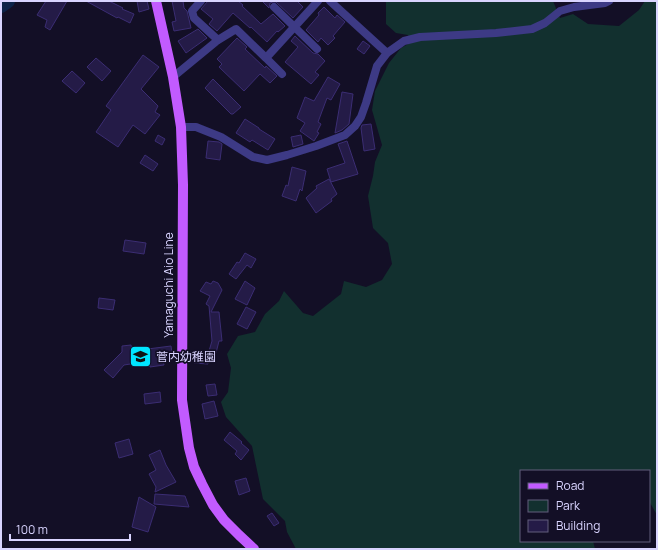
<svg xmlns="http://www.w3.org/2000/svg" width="658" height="550" viewBox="0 0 658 550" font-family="Manrope,'Noto Sans JP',sans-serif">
  <rect width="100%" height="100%" fill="#130f26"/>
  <path fill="#12302f" d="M 386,1 L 553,1 L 560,18 L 573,14 L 588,24 L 619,26 L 639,10 L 645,1 L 657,1 L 657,515 L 649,501 L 649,471 L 521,471 L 521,541 L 593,541 L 595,549 L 296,549 L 287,532 L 285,521 L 263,499 L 252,446 L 226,417 L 221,402 L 228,392 L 231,368 L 227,354 L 238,336 L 255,332 L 265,314 L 279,301 L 284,291 L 303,313 L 313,316 L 341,294 L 344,281 L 366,287 L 382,280 L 392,264 L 388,243 L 373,228 L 368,196 L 373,176 L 375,162 L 382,145 L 372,110 L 375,91 L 389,63 L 401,48 L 410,43 L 408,35 L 396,33 L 386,24 Z"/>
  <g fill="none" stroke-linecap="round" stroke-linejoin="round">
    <path stroke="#0c2248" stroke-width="14" d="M 1,6 L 8,1"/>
  </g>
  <path fill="#241b47" stroke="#3b2d73" d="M 46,1 L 67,1 L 50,30 L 45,27 L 47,20 L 37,15 Z
    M 86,1 L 109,1 L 123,8 L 122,9 L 134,14 L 130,23 L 118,17 L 117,18 Z
    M 137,1 L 147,1 L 149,9 L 139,12 Z
    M 172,1 L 183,1 L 184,8 L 187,11 L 191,28 L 174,31 L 172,22 L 176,21 Z
    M 208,1 L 238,1 L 243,5 L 242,6 L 261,24 L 273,14 L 285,26 L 278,32 L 277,31 L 267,42 L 251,27 L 250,28 L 233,13 L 217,31 L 209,24 L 213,19 L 201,9 Z
    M 262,1 L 297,1 L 303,7 L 293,18 L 276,2 L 273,2 L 270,3 L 269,8 Z
    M 324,7 L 335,18 L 337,15 L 345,22 L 333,36 L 335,38 L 328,45 L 321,38 L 318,42 L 306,30 L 319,15 L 318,13 Z
    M 198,29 L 207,38 L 186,53 L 178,41 Z
    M 295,36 L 313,53 L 318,54 L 325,61 L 315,72 L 319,75 L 311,84 L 285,62 L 298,47 L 291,41 Z
    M 237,38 L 247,47 L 245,49 L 265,68 L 266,66 L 277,76 L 270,83 L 260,74 L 244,91 L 219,67 L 222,64 L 217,59 Z
    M 363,41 L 370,46 L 364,54 L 357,49 Z
    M 143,55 L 159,67 L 141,89 L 158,106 L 155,112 L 160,115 L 145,134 L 133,125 L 118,147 L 96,132 L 111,110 L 106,106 Z
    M 96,58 L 111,71 L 102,81 L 87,67 Z
    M 72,71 L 85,83 L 76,93 L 62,81 Z
    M 328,77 L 340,84 L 331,100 L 327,98 L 318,122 L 321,124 L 317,132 L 319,133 L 314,141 L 300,131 L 305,123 L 297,118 L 305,97 L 314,101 Z
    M 213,79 L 241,107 L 233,114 L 231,114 L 205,88 Z
    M 342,92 L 353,94 L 349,124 L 342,130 L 335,133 Z
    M 245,119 L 259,128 L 259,129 L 275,139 L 268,150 L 252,140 L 250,142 L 236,133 Z
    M 371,124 L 375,149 L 364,151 L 361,128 L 362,125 Z
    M 158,135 L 165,139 L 162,145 L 155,141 Z
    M 301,135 L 303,144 L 293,147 L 291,137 Z
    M 208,141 L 219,142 L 222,144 L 220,160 L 206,158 Z
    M 347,141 L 358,174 L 331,182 L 327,169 L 345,163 L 338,144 Z
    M 145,155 L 158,164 L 153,171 L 140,163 Z
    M 292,167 L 306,171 L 302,191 L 300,189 L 296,201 L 282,196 L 286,185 L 288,186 Z
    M 329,179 L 337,194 L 331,199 L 332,201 L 316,213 L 306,198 L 317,188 L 316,186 Z
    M 125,240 L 146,243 L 144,254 L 123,251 Z
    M 245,253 L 256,259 L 251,268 L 247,265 L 236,279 L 229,274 L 237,262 L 239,263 Z
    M 213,281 L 218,283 L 222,290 L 211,312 L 219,312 L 222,341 L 219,341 L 216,353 L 209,351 L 212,341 L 209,306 L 206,304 L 210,296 L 200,291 L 206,282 L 211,284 Z
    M 245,281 L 255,288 L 247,305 L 235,299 Z
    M 99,298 L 115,300 L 113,310 L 98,308 Z
    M 246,307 L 256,312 L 247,329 L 237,324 Z
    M 131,345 L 132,351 L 171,346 L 172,353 L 162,354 L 164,365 L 150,367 L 149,361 L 124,365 L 113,378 L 104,370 L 122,352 L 122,346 Z
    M 195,353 L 208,354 L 208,364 L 194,363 Z
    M 215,384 L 217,395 L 208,396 L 206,385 Z
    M 160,392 L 161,402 L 145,404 L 144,394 Z
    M 214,401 L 218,416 L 205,419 L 202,404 Z
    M 230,432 L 242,442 L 241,443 L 249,450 L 241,460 L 235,454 L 237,451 L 224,440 Z
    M 129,439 L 133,454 L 119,458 L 115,443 Z
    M 160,450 L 166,465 L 176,482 L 155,492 L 156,487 L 149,474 L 156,470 L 149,455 Z
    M 246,478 L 250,491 L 239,495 L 235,481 Z
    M 155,494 L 185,496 L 189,507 L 154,504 Z
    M 139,497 L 156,507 L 148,532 L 132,527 Z
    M 272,513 L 279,523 L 274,526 L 267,516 Z"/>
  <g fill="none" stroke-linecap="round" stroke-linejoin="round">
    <path stroke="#3d3a85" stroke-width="8" d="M 201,1 L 192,11 L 194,18 L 218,40
      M 330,1 L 387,53
      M 274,7 L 317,49
      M 266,58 L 282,74
      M 173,77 L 218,40 L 236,29 L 266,58 L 318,1
      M 181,127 L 196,127 L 221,137 L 253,157 L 267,160 L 287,155 L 316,146 L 345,135 L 355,126 L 361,117 L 366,103 L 377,66 L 387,53 L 404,41 L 420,37 L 496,33 L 532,29 L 545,23 L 560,11 L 574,7 L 605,3 L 609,1"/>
    <path stroke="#c25bff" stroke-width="10" d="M 156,1 L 173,77 L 181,127 L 183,185 L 182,400 L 189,448 L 194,467 L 202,484 L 213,505 L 224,520 L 239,535 L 254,549"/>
  </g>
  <defs>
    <symbol id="school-square" viewBox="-11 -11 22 22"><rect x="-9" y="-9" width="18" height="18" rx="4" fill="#00e5ff" stroke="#130f26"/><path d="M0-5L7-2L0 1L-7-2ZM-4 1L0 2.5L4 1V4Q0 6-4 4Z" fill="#111"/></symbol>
  </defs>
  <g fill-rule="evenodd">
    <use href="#school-square" x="128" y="344" width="25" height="25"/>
  </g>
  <g text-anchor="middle" stroke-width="3.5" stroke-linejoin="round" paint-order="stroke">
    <g font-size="12" fill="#d9d4ff" stroke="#130f26">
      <text transform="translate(169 285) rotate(-90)" y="4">Yamaguchi Aio Line</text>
    </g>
    <g font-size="12" fill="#d9d4ff" stroke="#130f26" text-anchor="start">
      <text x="156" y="361">菅内幼稚園</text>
    </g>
  </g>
  <rect width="658" height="550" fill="none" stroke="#d9d4ff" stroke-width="4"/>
  <rect x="520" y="470" width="130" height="72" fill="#130f26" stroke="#625e7d"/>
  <rect x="528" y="483" width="20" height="6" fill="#c25bff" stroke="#625e7d"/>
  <text x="556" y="490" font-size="12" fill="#d9d4ff">Road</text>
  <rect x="528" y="500" width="20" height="12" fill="#12302f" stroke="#625e7d"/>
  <text x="556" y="510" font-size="12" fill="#d9d4ff">Park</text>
  <rect x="528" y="520" width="20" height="12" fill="#241b47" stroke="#625e7d"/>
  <text x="556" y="530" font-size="12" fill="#d9d4ff">Building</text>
  <path d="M10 534v6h120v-6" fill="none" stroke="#d9d4ff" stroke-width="2"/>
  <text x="16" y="534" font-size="12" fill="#d9d4ff" stroke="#130f26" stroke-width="3" paint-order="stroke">100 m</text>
</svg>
